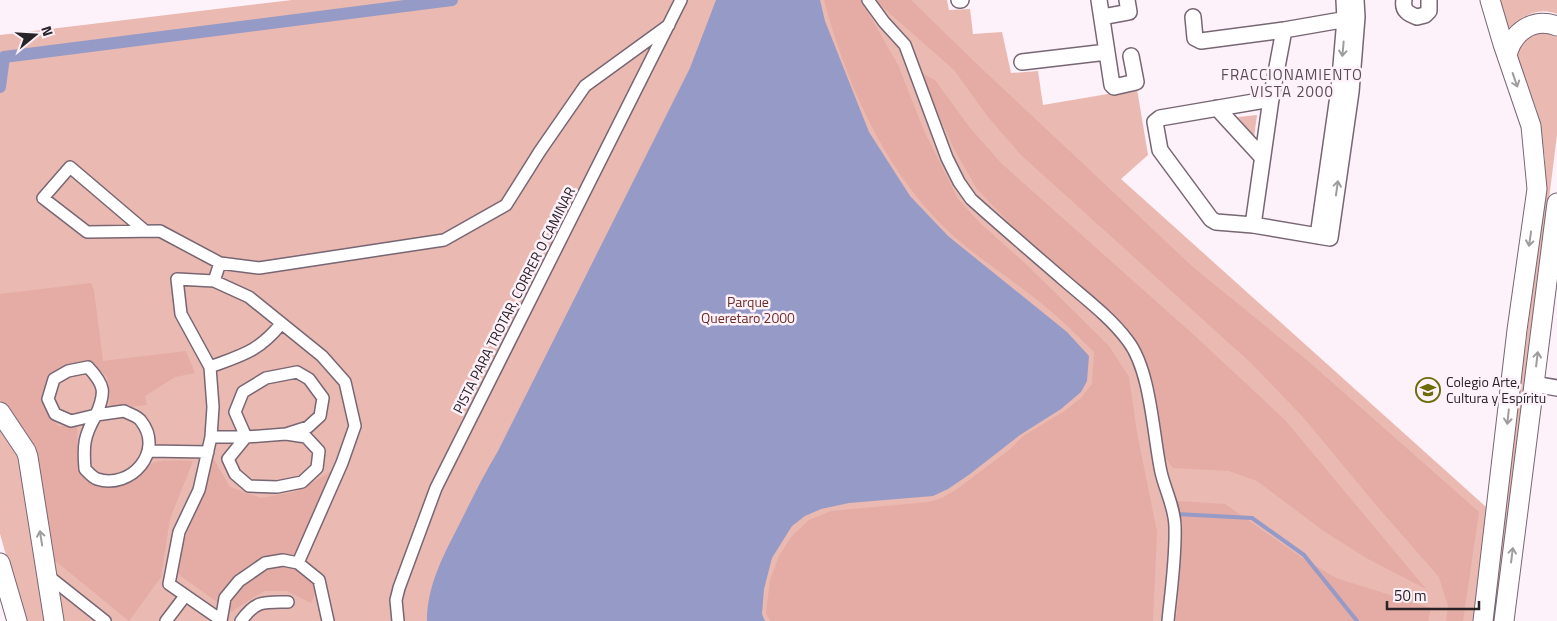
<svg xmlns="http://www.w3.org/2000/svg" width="1557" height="621" viewBox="0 0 1557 621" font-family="'Titillium Web',sans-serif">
  <rect width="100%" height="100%" fill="#fdf1fa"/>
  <path fill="#eab9b1" d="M 292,0 L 947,0 L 949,10 L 970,9 L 973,34 L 1002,32 L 1011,73 L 1038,71 L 1043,105 L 1137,89 L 1148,155 L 1121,179 L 1495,515 L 1483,621 L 25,621 L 0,534 L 0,35 Z
    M 1498,0 L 1557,0 L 1557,14 C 1537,6 1521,17 1507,31 Z
    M 1546,32 L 1557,37 L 1557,135 L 1496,621 L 1490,621 L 1545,195 L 1545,159 L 1537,111 L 1515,53 C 1526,38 1527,34 1546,32 Z
    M 1257,115 L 1254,138 L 1238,117 Z"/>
  <path fill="#e4aca4" d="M 824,0 L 861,0 L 898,65 L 925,133 L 958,199 L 980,223 L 1029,267 L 1109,346 L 1129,377 L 1137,433 L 1157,532 L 1153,621 L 770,621 L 766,613 L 770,580 L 779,556 L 791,537 L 809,520 L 831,511 L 929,502 L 942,498 L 957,489 L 1009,450 L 1023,436 L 1063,412 L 1081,398 L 1092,384 L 1094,352 C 1071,329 1047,306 1020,287 C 994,267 966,249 943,226 C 882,165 846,82 824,0 Z
    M 877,0 L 911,0 L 980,67 L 1193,267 L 1308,361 L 1479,512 L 1463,621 L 1446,621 L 1448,606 L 1439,577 L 1376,505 L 1303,417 L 1251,363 L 1021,155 L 988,117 L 954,70 L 879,4 Z
    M 923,74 L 935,80 L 970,128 L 1002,164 L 1195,336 L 1285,420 L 1426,589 L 1368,559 L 1325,532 L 1257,481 L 1229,471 L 1173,468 L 1163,455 L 1149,372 L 1128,330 L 1021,235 L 977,189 L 954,149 L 936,109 Z
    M 91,283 L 94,291 L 103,361 L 186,351 L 195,373 L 175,377 L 145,396 L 147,405 L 108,409 L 110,402 L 107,377 L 90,361 L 57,369 L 44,388 L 46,409 L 58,426 L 77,426 C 78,438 76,453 79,465 C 88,492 113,493 135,480 C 142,477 145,468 151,464 C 159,459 183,461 193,461 L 170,519 L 161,577 L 129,621 L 53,559 L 32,450 L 0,399 L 0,294 Z
    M 212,456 L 230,487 L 261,498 L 294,492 L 331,472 L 289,567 L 300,572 L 318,587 L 311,603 L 287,591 L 264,591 L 231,612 L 178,574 L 182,545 L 200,502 Z
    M 1177,501 L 1225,504 L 1301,557 L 1336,578 L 1431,608 L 1428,621 L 1176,621 C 1180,581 1182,541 1177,501 Z"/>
  <path fill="#969ac7" d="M 716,0 L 820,0 L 825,21 L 869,132 L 910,196 L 948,236 L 1067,332 L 1089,356 L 1087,381 L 1081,392 L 1061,409 L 1020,435 L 970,474 L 948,489 L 933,496 L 849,503 L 821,509 L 805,516 L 792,526 L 772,558 L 764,589 L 762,614 L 765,621 L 427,621 C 427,585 444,554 460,523 C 472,499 484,474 498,451 L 690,68 Z"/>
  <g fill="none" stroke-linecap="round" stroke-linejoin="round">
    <path stroke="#969ac7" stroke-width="4" d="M 1176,514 L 1252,518 L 1304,555 L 1357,621"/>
    <path stroke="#969ac7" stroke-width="12" d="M 0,87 L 4,57 L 452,0"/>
    <defs>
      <path id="pedestrian" d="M 868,0 L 884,22 L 905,45 L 947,158 L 959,182 L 971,199 C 1002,227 1034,254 1065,281 C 1087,300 1111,318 1128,341 C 1151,371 1153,435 1161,472 C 1165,490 1175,508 1175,527 C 1176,557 1171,591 1168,621
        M 144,230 L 70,167 L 43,198 L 87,232 L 160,231 L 220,263 L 259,268 L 444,240 L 506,205 L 540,151 L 585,86 L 669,25
        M 220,263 L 214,281 L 177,279 L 181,314 L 210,367 L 213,407 L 211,437 L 199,490 L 179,532 L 169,584 L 221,620
        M 214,281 L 249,297 L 322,356 L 345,382 L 355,426 L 342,463 L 298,563
        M 88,367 C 105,385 106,392 96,415 L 71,421 L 55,414 L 48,399 L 54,379 L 68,371 Z
        M 210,367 C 242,355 258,352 281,324
        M 124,411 C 129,414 138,416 141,421 C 165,451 131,490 97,479 C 92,477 88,472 85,469 C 83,445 84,436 96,415 Z
        M 211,437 L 246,437 L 235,412 L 243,392 L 266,378 L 297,372 L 309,379 L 323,398 L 320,416 L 308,427 L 286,434 L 246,437 L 228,459 L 235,474 L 249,486 L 277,487 L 302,482 L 317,468 L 319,451 L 306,437 L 286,434
        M 149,451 L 208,452
        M 47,575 L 105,621
        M 166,621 L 185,596
        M 221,621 L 225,598 L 239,581 L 265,563 L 283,560 L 298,563 L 319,580 L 328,621
        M 241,621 C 256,600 264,602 288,602
        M 398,621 L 396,600 L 399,588 L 436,488 L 681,0"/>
      <path id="minor" d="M 959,0 L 961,0
        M 1099,0 L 1112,85 L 1114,87 L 1136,82 L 1131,56
        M 1404,0 C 1402,11 1409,14 1417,17 L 1425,15 L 1429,11 L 1429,0
        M 1102,17 L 1129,12 L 1127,0
        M 1193,17 L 1195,38 L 1201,41 L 1284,30 L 1353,18
        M 1022,62 L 1107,52
        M 1271,99 L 1160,118 L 1155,122 L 1160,150 L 1211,219 L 1216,222 L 1253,225 L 1330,238 L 1351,92 L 1357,17 L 1356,0
        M 1217,108 L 1262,157
        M 1253,225 L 1271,99 L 1284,30
        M 1318,236 L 1339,89 L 1345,19 L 1344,0
        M 1534,384 L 1557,388"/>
      <path id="tertiary" d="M 1507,56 C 1512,32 1533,17 1557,26
        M 0,412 L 26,451 L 28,457 L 54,621
        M 0,563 L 17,621
        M 1483,621 L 1517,330 L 1537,189 L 1531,126 L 1503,44 L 1490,0
        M 1504,621 L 1557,203"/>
    </defs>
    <use href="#pedestrian" stroke="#776673" stroke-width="14"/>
    <use href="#minor" stroke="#776673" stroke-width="18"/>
    <use href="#tertiary" stroke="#776673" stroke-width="21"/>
    <use href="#pedestrian" stroke="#fff" stroke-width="11"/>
    <use href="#minor" stroke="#fff" stroke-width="15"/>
    <use href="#tertiary" stroke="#fff" stroke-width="19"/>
  </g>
  <defs><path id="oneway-shaft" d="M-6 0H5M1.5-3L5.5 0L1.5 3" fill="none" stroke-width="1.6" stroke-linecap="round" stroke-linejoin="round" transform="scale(1.25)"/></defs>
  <g stroke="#9f9c9e">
    <use href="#oneway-shaft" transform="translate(1343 49) rotate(95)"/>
    <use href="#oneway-shaft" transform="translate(1515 80) rotate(71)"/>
    <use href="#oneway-shaft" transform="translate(1337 188) rotate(-82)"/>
    <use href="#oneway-shaft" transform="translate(1530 239) rotate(98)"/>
    <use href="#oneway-shaft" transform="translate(1537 359) rotate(-83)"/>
    <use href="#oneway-shaft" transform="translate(1508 417) rotate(96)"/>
    <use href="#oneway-shaft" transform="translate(41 538) rotate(-99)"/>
    <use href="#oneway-shaft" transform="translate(1512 555) rotate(-83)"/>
  </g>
  <defs>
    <symbol id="school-ring" viewBox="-11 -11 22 22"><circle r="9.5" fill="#fdf1fa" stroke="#6b6b09" stroke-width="1.5"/><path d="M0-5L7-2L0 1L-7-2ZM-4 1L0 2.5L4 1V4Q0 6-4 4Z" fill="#6b6b09"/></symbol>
  </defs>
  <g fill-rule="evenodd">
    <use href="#school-ring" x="1414" y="376" width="28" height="28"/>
  </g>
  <g text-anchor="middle" stroke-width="5" stroke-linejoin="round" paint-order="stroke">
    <g font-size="14" fill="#292227" stroke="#fdf1fa">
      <text transform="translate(514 300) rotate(-63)" y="5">PISTA PARA TROTAR, CORRER O CAMINAR</text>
    </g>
    <g font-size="14" fill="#6e2c25" stroke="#fdf1fa">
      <text x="748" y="307">Parque<tspan x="748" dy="16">Queretaro 2000</tspan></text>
    </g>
    <g font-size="14" fill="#292227" stroke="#fdf1fa" text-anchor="start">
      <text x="1446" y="387">Colegio Arte,<tspan x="1446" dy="16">Cultura y Espíritu</tspan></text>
    </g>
    <g font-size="15" letter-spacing="1" fill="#5b4a57" stroke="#fdf1fa">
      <text x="1292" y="80">FRACCIONAMIENTO<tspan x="1292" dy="17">VISTA 2000</tspan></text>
    </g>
  </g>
  <g transform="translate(35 35) rotate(72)" stroke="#fdf1fa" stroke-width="4" paint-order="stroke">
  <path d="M0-4L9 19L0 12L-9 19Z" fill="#292227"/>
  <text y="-8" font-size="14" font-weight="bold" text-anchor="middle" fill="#292227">N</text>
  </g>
  <path d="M1387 601v8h92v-8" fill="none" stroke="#292227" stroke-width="2.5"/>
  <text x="1394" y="601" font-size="15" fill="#292227" stroke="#fdf1fa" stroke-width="4" paint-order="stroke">50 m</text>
</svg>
